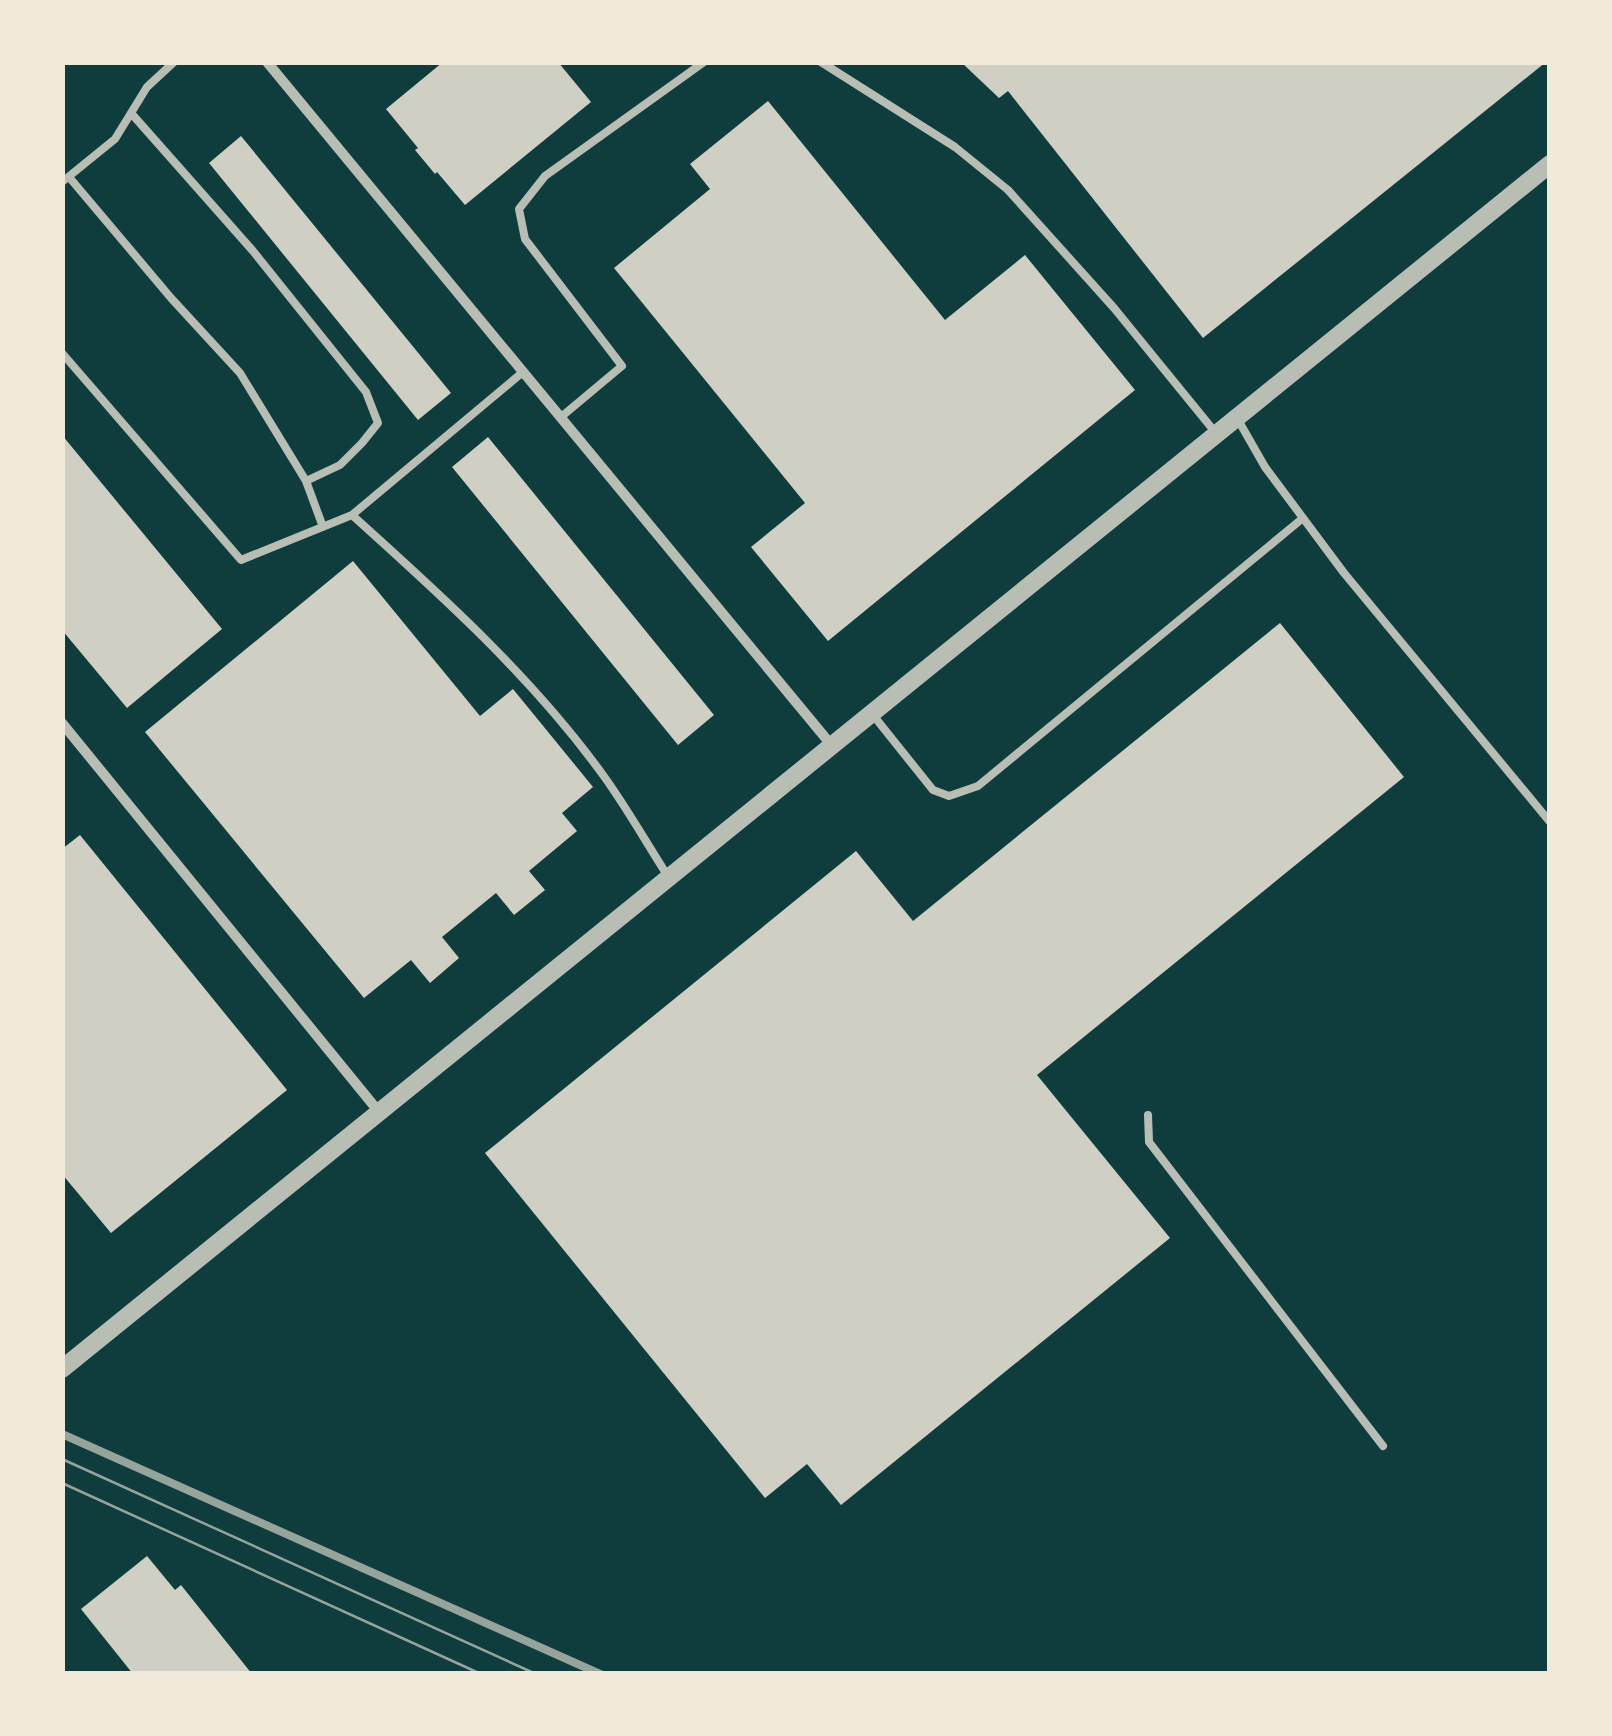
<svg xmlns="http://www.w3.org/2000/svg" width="1612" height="1736" viewBox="0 0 1612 1736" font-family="Overpass,sans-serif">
  <rect width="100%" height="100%" fill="#0f3d3e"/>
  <path fill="#cfcfc3" d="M 443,62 L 558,62 L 591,102 L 465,205 L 437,172 L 435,174 L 415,150 L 418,148 L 386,109 Z
    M 961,62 L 1546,62 L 1203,338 L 1008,91 L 999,98 Z
    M 768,101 L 945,320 L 1025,255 L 1135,390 L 828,641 L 751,547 L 805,503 L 614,268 L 710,189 L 690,164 Z
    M 241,136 L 451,393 L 418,420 L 209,163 Z
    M 62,435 L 222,629 L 127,708 L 62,630 Z
    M 488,437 L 714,715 L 678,745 L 452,467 Z
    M 353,561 L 480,716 L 513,689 L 593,787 L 562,813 L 577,831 L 529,871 L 545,890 L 514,915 L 496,893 L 442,937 L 459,958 L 430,983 L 411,960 L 364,998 L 145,732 Z
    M 1280,623 L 1404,777 L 1037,1075 L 1170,1238 L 841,1505 L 807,1464 L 765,1498 L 485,1153 L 856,851 L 913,921 Z
    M 80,835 L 287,1090 L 111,1233 L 62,1174 L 62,849 Z
    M 147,1556 L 175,1590 L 181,1585 L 252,1674 L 133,1674 L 81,1609 Z"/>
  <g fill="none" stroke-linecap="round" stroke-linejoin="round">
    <path stroke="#b8beb3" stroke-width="8" d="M 821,62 L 955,147 L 1008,190 L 1114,308 L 1215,432
      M 131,113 L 253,251 L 366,392 L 378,423 L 362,443 L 340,465 L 306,481
      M 69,177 L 171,298 L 240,373 L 306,481 L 323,527
      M 62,182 L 115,139 L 147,87 L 174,62
      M 62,353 L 241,560 L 352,515 L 523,372
      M 561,417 L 622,366 L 525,239 L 519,209 L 545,176 L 704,62
      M 1237,418 L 1265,467 L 1344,573 L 1550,822
      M 352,515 C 441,595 532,677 603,775 C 627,808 647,844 669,878
      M 873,715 L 933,790 L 949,796 L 978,786 L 1303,518
      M 1148,1115 L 1149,1142 L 1383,1446"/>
    <path stroke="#b8beb3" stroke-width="10" d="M 267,62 L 833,747
      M 62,723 L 379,1112"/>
    <path stroke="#b8beb3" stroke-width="18" d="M 62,1369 L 1550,164"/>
    <path stroke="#97a49c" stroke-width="2.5" d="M 62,1459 L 536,1674
      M 62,1483 L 481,1674"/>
    <path stroke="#97a49c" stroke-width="8" d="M 62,1434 L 600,1674"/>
  </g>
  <rect width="1612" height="1736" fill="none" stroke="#f1e9da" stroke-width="130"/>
</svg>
